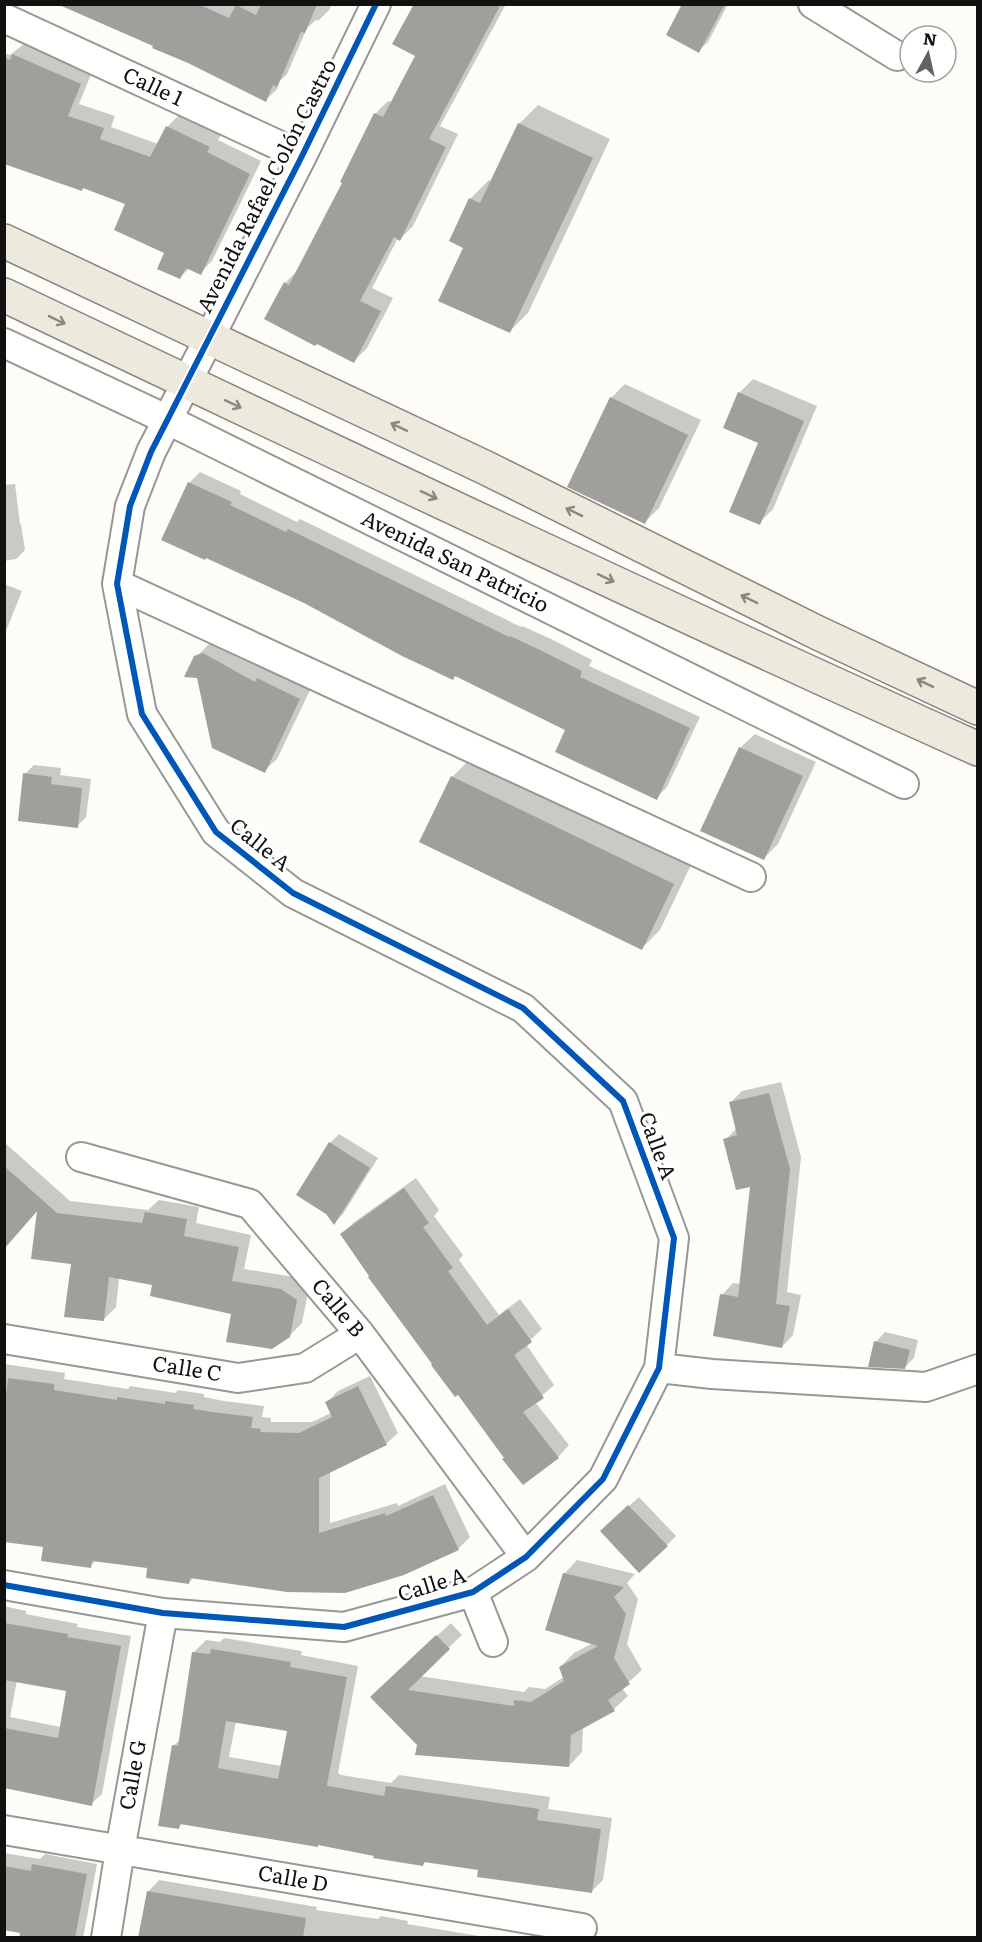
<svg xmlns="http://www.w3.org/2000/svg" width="982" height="1942" viewBox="0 0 982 1942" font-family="Literata,serif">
  <rect width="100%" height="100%" fill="#fdfcf7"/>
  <path fill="#0003" fill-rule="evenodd" d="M 72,4 L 332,4 L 329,10 L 318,21 L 316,20 L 307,28 L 287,74 L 280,81 L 277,89 L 266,100 Z
    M 415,4 L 506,4 L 440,126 L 458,134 L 413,226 L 400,239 L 398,238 L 372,288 L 393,298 L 367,348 L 354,361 L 285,283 L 298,270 L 344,182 L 342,181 L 376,113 L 388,101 L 392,102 L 417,55 Z
    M 684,4 L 728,4 L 708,42 L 698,51 Z
    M 25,43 L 92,72 L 79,104 L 115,116 L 111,127 L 158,144 L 167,127 L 179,115 L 221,135 L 218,140 L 261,161 L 212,261 L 200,273 L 190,268 L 180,277 L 166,252 L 127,204 L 84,187 L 4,162 L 4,53 L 10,55 Z
    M 538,105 L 610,139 L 528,313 L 510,331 L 465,247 L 470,199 L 489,180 L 492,182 L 519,124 Z
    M 753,379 L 817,406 L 773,509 L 759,523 L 760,442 L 739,393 Z
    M 625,384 L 701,420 L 659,508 L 645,522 L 611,398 Z
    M 200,472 L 241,491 L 240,494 L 297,522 L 300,519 L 521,627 L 522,626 L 551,639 L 592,660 L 589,666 L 700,717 L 667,787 L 656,798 L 567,730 L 189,483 Z
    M 15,484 L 20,524 L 21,524 L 25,550 L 16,559 L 4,561 L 4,485 Z
    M 4,584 L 22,591 L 4,636 Z
    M 216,642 L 268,670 L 271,667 L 312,686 L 277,759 L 264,771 L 196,657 L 209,644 Z
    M 755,734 L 816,762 L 778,844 L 764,858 L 740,748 Z
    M 470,759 L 691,865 L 660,930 L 642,948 L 452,777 Z
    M 34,765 L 61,768 L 60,775 L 91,779 L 86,817 L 77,826 L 25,774 Z
    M 781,1082 L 801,1157 L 787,1292 L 801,1295 L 793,1335 L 782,1347 L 722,1295 L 733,1283 L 741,1284 L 751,1185 L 725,1140 L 737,1128 L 731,1102 L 742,1091 Z
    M 339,1134 L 378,1158 L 343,1214 L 334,1223 L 330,1143 Z
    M 4,1142 L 70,1201 L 148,1210 L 159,1200 L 199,1207 L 196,1223 L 251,1235 L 244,1269 L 294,1277 L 309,1287 L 302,1323 L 289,1336 L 233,1312 L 154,1284 L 119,1278 L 116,1307 L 103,1320 L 72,1262 L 39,1209 L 4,1249 Z
    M 416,1178 L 439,1210 L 434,1216 L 463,1255 L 459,1260 L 499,1315 L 520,1299 L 542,1329 L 526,1344 L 554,1385 L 535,1402 L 569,1445 L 558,1457 L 505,1458 L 342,1234 L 353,1223 Z
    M 885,1332 L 918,1340 L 914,1358 L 904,1368 L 876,1342 Z
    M 4,1364 L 65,1373 L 64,1379 L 128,1389 L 130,1386 L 175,1393 L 178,1390 L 204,1394 L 204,1397 L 224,1401 L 264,1406 L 262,1417 L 271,1418 L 271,1422 L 312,1422 L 331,1413 L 326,1403 L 338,1391 L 370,1376 L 398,1433 L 386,1444 L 330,1471 L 330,1523 L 397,1503 L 398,1506 L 445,1484 L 470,1537 L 458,1549 L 194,1577 L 189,1583 L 149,1567 L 96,1560 L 91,1566 L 44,1546 L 4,1540 Z
    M 639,1497 L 676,1536 L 667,1545 L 611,1522 Z
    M 577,1560 L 635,1574 L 627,1583 L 638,1599 L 627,1644 L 642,1670 L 622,1688 L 628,1696 L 614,1709 L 583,1726 L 582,1752 L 569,1766 L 418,1745 L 386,1683 L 451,1623 L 462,1635 L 419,1676 L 524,1692 L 529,1687 L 545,1689 L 564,1677 L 560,1667 L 574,1653 L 593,1643 L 564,1574 Z
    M 4,1606 L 26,1611 L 26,1614 L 78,1624 L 77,1627 L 131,1636 L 102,1794 L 91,1804 L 4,1787 ZM 17,1680 L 68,1690 L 61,1727 L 10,1717 Z
    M 224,1638 L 302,1651 L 301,1655 L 358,1666 L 338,1773 L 341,1775 L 391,1783 L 399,1775 L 550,1797 L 548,1809 L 612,1818 L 603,1880 L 591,1892 L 480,1869 L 427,1861 L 423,1864 L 319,1844 L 183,1823 L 178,1828 L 173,1746 L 181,1739 L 194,1652 L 206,1640 L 220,1642 ZM 236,1721 L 288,1730 L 282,1766 L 229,1757 Z
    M 4,1853 L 40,1859 L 45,1854 L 97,1864 L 83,1938 L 21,1938 L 22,1931 L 4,1929 Z
    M 159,1880 L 317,1907 L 316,1910 L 378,1919 L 381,1916 L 408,1921 L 407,1924 L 491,1938 L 139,1938 L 148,1892 Z"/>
  <path fill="#a19f9c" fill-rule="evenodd" d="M 57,4 L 198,4 L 229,18 L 236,5 L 256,15 L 261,4 L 317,4 L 305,33 L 301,32 L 277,87 L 273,85 L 266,102 L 188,63 L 152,48 L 153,46 Z
    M 414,4 L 501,4 L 429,139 L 446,147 L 400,241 L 394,237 L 360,301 L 381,311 L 354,363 L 317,344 L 315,346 L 264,319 L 284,282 L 289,285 L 342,183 L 340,182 L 374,113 L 383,117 L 415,56 L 392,44 Z
    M 682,4 L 725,4 L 699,53 L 666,35 Z
    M 12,54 L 81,84 L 68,116 L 104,128 L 100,139 L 150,157 L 166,126 L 210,147 L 207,152 L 250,174 L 201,275 L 186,268 L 180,279 L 157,269 L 164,253 L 114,230 L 125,204 L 83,188 L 82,191 L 4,164 L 4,58 L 10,60 Z
    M 518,123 L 593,158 L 510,333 L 438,301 L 463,248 L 449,241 L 469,198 L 480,203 Z
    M 738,392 L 804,421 L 760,525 L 729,512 L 758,443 L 723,428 Z
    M 610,397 L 688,435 L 645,524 L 567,487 Z
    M 188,482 L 232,502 L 230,505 L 286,532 L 288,529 L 509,637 L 510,636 L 540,650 L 582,671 L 580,677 L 690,728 L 657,800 L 555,752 L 565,730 L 455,676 L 453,680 L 402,656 L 304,603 L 206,558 L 205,560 L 161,540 Z
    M 203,653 L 255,682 L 257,678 L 300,699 L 265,773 L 212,748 L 197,678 L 184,677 L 194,656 Z
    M 739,747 L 803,776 L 764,860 L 700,831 Z
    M 23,773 L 52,777 L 51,784 L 82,788 L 78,828 L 18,821 Z
    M 451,776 L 674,884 L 642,950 L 419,842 Z
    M 769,1093 L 790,1169 L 776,1304 L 790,1306 L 782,1348 L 713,1336 L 720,1294 L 738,1297 L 750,1187 L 736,1190 L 723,1139 L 737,1135 L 729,1102 Z
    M 329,1142 L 370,1168 L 334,1225 L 326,1214 L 296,1195 Z
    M 4,1166 L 57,1213 L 142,1223 L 145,1212 L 187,1219 L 184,1236 L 239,1247 L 232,1281 L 281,1289 L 297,1300 L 290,1337 L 272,1349 L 226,1342 L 231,1314 L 150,1296 L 152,1285 L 109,1277 L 104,1321 L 64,1317 L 71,1264 L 31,1259 L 37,1211 L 4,1249 Z
    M 404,1188 L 429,1223 L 423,1227 L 453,1268 L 448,1271 L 487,1325 L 508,1309 L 532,1342 L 514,1355 L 544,1398 L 523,1412 L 559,1458 L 523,1485 L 502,1459 L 504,1458 L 458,1395 L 455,1397 L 431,1365 L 432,1364 L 368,1277 L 369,1276 L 340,1234 Z
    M 874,1341 L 910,1350 L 905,1369 L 868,1367 Z
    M 8,1378 L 54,1384 L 54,1390 L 117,1400 L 117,1397 L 165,1404 L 165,1401 L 194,1405 L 193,1409 L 212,1412 L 253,1417 L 251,1428 L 261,1429 L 260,1432 L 299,1433 L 332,1417 L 325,1402 L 358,1386 L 387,1445 L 319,1478 L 319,1533 L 385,1513 L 386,1516 L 433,1495 L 459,1550 L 404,1575 L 345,1593 L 287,1592 L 190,1578 L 189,1584 L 146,1578 L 147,1568 L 92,1561 L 91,1568 L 41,1561 L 43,1547 L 4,1542 L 4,1412 Z
    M 628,1505 L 668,1546 L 639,1573 L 600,1531 Z
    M 563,1573 L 624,1587 L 614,1597 L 626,1614 L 614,1658 L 630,1684 L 608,1700 L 615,1711 L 571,1735 L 569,1767 L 415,1755 L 417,1745 L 370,1697 L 436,1635 L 450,1649 L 408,1690 L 514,1706 L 514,1700 L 531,1702 L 564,1681 L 559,1667 L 598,1646 L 545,1630 Z
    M 4,1623 L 68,1634 L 67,1637 L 121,1646 L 92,1806 L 4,1788 L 4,1728 L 58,1738 L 66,1691 L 4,1680 Z
    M 211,1649 L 291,1662 L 290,1667 L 347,1677 L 327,1785 L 328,1786 L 384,1796 L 386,1786 L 539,1809 L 537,1820 L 601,1829 L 592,1893 L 477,1877 L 478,1870 L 424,1862 L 423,1866 L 373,1858 L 374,1856 L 318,1845 L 318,1847 L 180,1824 L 179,1829 L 158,1826 L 172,1745 L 178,1746 L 192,1652 L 210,1654 ZM 226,1721 L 287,1731 L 278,1779 L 218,1768 Z
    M 32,1864 L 87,1874 L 75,1938 L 19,1938 L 20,1933 L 4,1930 L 4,1866 L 31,1871 Z
    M 147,1891 L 306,1918 L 303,1938 L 138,1938 Z"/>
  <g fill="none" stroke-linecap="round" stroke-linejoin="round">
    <defs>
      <path id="street" d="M 813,4 L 897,56
        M 4,18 L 302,156
        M 4,343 L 168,420 L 904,784
        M 117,584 L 751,877
        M 81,1157 L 250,1204 L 360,1334 L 526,1557
        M 4,1339 L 238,1378 L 305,1368 L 360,1334
        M 659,1368 L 712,1374 L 926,1387 L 978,1369
        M 4,1585 L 163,1613 L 344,1627 L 473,1592 L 526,1557 L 603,1479 L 659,1368 L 674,1238 L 623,1101 L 523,1008 L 293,893 L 216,832 L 142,714 L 117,584 L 130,506 L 151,452 L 302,156 L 376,4
        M 473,1592 L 493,1642
        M 4,1830 L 582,1928
        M 106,1938 L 120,1850 L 163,1613"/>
      <path id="primary" d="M 4,241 L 484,467 L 818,633 L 978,708
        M 4,295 C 327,449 651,602 978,749"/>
    </defs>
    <use href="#street" stroke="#979795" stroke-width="32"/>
    <use href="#primary" stroke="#858482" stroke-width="36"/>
    <use href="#street" stroke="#fffffe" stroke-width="28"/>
    <use href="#primary" stroke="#ede9dc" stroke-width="33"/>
    <defs>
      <path id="cycleway" d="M 4,1585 L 163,1613 L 344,1627 L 473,1592 L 526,1557 L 603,1479 L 659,1368 L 674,1238 L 623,1101 L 523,1008 L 293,893 L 216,832 L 142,714 L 117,584 L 130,506 L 151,452 L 302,156 L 376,4"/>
    </defs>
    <use href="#cycleway" stroke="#fff" stroke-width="10"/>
    <use href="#cycleway" stroke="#0057b8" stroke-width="6"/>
  </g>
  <defs><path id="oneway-shaft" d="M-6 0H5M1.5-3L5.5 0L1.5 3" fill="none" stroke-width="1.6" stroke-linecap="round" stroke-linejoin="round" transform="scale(1.5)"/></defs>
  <g stroke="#8a8881">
    <use href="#oneway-shaft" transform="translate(57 320) rotate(26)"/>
    <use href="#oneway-shaft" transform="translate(233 404) rotate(25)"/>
    <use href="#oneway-shaft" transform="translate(399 427) rotate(-155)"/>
    <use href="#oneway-shaft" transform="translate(429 495) rotate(25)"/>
    <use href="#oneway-shaft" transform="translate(574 512) rotate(-154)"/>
    <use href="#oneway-shaft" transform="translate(606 578) rotate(25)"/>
    <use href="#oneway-shaft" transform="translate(749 599) rotate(-154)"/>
    <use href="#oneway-shaft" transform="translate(925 683) rotate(-155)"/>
  </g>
  <g text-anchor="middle" stroke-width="6" stroke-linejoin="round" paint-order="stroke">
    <g font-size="21" fill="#111" stroke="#fff">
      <text transform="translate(153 87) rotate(25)" y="7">Calle 1</text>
      <text transform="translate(267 186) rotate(-63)" y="7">Avenida Rafael Colón Castro</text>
      <text transform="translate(455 562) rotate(26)" y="7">Avenida San Patricio</text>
      <text transform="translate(260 845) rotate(39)" y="7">Calle A</text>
      <text transform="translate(657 1146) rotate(70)" y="7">Calle A</text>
      <text transform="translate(338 1308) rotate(50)" y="7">Calle B</text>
      <text transform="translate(187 1369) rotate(9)" y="7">Calle C</text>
      <text transform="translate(432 1585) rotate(-17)" y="7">Calle A</text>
      <text transform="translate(133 1775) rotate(-80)" y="7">Calle G</text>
      <text transform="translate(293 1879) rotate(10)" y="7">Calle D</text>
    </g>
  </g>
  <rect width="982" height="1942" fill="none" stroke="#111111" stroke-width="12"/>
  <g transform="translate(928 54) rotate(8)"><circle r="28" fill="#ffffff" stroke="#a0a0a0" stroke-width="1.5"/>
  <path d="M0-4.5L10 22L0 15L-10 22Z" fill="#646362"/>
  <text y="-9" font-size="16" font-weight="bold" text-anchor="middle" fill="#111111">N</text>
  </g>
</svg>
